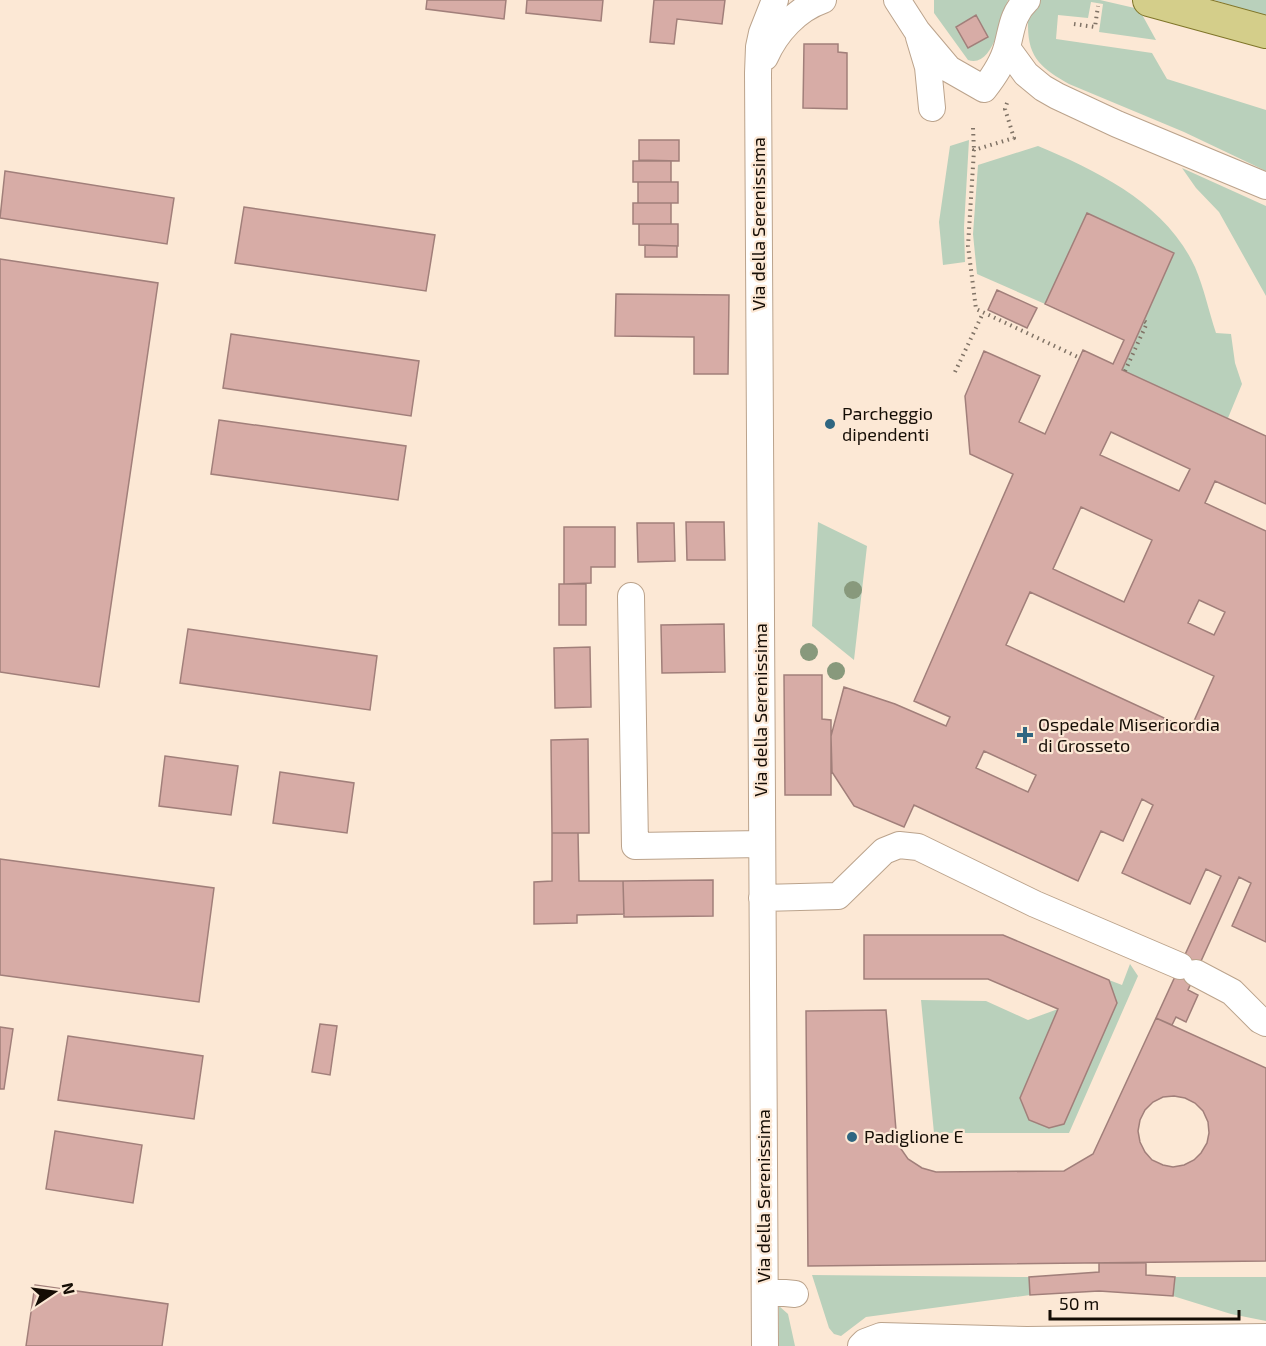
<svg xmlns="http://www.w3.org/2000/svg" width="1266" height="1346" viewBox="0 0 1266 1346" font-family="'Exo 2',sans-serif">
  <rect width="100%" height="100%" fill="#fce8d5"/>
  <path fill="#b9d0bb" d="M 934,0 L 1008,0 C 1002,17 993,69 968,60 L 934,13 Z
    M 1036,0 L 1100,0 L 1139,9 L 1156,40 L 1099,32 L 1103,4 L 1091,2 L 1088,18 L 1058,15 L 1056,39 L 1152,53 L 1167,79 L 1266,110 L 1266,171 L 1184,132 L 1069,84 C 1043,69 1028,59 1028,26 C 1028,15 1029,10 1036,0 Z
    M 1214,0 L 1266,0 L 1266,16 Z
    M 969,140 L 964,227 L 965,262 L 943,265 L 939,222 L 950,146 Z
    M 1038,146 C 1098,171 1166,204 1195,267 C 1204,288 1209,312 1216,333 L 1231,334 L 1235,363 L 1242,384 L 1228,418 L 1122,370 L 1174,253 L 1087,213 L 1045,304 L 977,274 L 973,234 L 978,165 Z
    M 1182,168 L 1266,206 L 1266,296 L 1219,212 L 1196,188 Z
    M 818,522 L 867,546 L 854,660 L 812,626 Z
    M 1130,964 L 1138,976 L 1069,1133 L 934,1133 L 921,1000 L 986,1001 L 1028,1020 L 1058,1009 L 1020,1098 L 1029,1120 L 1049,1128 L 1064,1123 L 1117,1003 L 1109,980 L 1122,985 Z
    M 812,1275 L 1029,1277 L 1030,1295 L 866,1317 L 841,1336 L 834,1334 L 829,1328 Z
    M 1175,1277 L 1266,1277 L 1266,1321 L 1231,1314 L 1173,1296 Z
    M 779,1306 L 788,1314 L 795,1346 L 779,1346 Z"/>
  <path fill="#d7aca6" stroke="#a17f7a" stroke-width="1.5" fill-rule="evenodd" d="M 427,0 L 506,0 L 504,19 L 426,9 Z
    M 527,0 L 603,0 L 601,21 L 526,13 Z
    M 654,0 L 725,0 L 722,24 L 677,19 L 674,44 L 650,42 Z
    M 976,15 L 988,37 L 968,48 L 956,27 Z
    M 804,44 L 838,44 L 838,52 L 847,53 L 847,109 L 803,108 Z
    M 639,140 L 679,140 L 679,161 L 639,160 Z
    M 633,161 L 671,161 L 671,182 L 633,182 Z
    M 5,171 L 174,198 L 167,244 L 0,218 Z
    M 638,182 L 678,182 L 678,203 L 638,203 Z
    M 633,203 L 671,203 L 671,224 L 633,224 Z
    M 244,207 L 435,235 L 426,291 L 235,263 Z
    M 1087,213 L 1174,253 L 1122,370 L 1266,436 L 1266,504 L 1215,481 L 1205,503 L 1266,531 L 1266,942 L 1232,926 L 1251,883 L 1239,877 L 1188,990 L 1198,995 L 1186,1022 L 1176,1017 L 1172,1025 L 1156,1018 L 1221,876 L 1206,869 L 1190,904 L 1122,873 L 1153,805 L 1142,799 L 1123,841 L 1101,831 L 1078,881 L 914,805 L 904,827 L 854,806 L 832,772 L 831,736 L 844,687 L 895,704 L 946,726 L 950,717 L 914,701 L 1013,474 L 970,454 L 965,396 L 984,351 L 1040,376 L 1019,422 L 1045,434 L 1083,350 L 1113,364 L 1124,340 L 1045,304 ZM 1111,432 L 1190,469 L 1179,491 L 1100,455 ZM 1081,507 L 1152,540 L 1124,602 L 1053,569 ZM 1030,592 L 1214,676 L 1190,730 L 1006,645 ZM 1199,600 L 1225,612 L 1214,635 L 1188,623 ZM 984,751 L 1036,775 L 1028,792 L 976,768 Z
    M 639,224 L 678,224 L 678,246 L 639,245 Z
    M 645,245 L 677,246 L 677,257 L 645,257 Z
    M 0,259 L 158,283 L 99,687 L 0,672 Z
    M 997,290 L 1037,308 L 1027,328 L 988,310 Z
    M 616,294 L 729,295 L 728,374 L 694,374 L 694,337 L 615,336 Z
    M 231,334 L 419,361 L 411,416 L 223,388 Z
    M 219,420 L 406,446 L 398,500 L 211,474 Z
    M 686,522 L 724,522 L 725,560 L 687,560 Z
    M 637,523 L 674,523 L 675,561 L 638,562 Z
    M 564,527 L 615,527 L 615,567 L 591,567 L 591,583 L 564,584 Z
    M 559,584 L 586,584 L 586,625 L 559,625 Z
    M 724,624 L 725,672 L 662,673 L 661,625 Z
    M 188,629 L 377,656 L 370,710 L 180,683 Z
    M 590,647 L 591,707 L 555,708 L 554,648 Z
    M 784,675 L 822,675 L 822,719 L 831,720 L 831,795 L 785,795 Z
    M 588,739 L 589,833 L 552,833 L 551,740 Z
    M 165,756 L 238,766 L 231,815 L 159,806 Z
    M 280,772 L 354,783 L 347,833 L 273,823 Z
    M 552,833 L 578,833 L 579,881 L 623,881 L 624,914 L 577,915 L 577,923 L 534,924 L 534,882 L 552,881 Z
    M 0,859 L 214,888 L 199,1002 L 0,975 Z
    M 713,880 L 713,916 L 624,917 L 623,881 Z
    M 864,935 L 1003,935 L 1109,980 L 1117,1003 L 1064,1124 L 1049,1128 L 1029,1120 L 1020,1098 L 1058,1009 L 988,979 L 864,979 Z
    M 886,1010 L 896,1130 L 899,1146 L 908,1159 L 922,1168 L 936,1172 L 1064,1171 L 1093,1154 L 1156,1018 L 1266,1068 L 1266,1261 L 808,1266 L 806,1011 ZM 1174,1096 L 1185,1098 L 1195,1103 L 1203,1111 L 1208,1122 L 1209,1133 L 1207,1143 L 1201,1153 L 1194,1160 L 1184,1165 L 1173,1167 L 1163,1165 L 1152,1160 L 1145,1152 L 1140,1142 L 1138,1131 L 1140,1120 L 1145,1110 L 1153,1102 L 1163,1097 Z
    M 320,1024 L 337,1026 L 330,1075 L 312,1072 Z
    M 0,1027 L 13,1029 L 4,1089 L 0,1089 Z
    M 68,1036 L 203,1056 L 194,1119 L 58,1100 Z
    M 55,1131 L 142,1145 L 133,1203 L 46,1189 Z
    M 1099,1263 L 1146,1263 L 1146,1275 L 1175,1277 L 1173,1296 L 1099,1291 L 1030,1295 L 1029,1277 L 1099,1272 Z
    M 35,1285 L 168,1304 L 162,1346 L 26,1346 Z"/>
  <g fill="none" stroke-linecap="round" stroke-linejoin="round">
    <defs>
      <path id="minor" d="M 897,0 L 917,31 L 949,69 L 984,89 C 994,76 1003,63 1007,47 C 1012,29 1012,14 1027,0
        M 919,37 L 928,67 L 932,108
        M 1007,48 L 1026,74 L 1043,88 L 1057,96 L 1117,124 L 1266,186
        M 765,57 C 776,32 797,9 823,0
        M 631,596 L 635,846 L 762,844
        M 762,898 L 838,896 L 884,851 L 899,845 L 918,847 L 1035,904 L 1180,966
        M 1196,973 L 1232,992 L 1260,1020 L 1266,1023
        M 765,1291 L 795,1294
        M 765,1346 L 758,73 L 759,47 L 762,33 L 775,0
        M 861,1346 L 865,1342 L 881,1336 L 1027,1340 L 1266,1337"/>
      <path id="major" d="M 1149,0 L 1266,32"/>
    </defs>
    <use href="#minor" stroke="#bba38c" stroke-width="28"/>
    <use href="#major" stroke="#7f7529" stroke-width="34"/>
    <path stroke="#807366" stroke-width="4" stroke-dasharray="1.5 4.5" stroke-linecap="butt" d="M 1074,24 L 1095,27 L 1098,6
      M 1007,103 L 1005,109 L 1014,138 L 974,150 L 968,246 L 976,309 L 1080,358
      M 973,128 L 974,150
      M 1125,371 L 1147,323 L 1144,321
      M 955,372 L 983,313"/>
    <use href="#minor" stroke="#fff" stroke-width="26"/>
    <use href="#major" stroke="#d4ce8a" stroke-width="32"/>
  </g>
  <g fill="#88997c">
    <circle cx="853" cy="590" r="9"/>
    <circle cx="809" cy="652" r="9"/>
    <circle cx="836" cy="671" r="9"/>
  </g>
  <g fill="#2f6681" stroke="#fce8d5" stroke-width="2">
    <circle cx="830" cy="424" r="6"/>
    <path d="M1022 726h6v6h6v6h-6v6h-6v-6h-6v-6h6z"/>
    <circle cx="852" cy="1137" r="6"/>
  </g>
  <g text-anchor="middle" stroke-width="4.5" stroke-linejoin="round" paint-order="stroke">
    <g font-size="18" fill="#150d05" stroke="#fce8d5">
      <text transform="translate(759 224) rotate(-90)" y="6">Via della Serenissima</text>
      <text transform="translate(761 710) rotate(-90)" y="6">Via della Serenissima</text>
      <text transform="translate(764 1196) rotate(-90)" y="6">Via della Serenissima</text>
    </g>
    <g font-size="18" fill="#150d05" stroke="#fce8d5" text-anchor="start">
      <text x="842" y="420">Parcheggio<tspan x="842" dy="21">dipendenti</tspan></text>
      <text x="1038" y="731">Ospedale Misericordia<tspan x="1038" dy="21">di Grosseto</tspan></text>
      <text x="864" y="1143">Padiglione E</text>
    </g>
  </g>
  <g transform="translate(54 1292) rotate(77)" stroke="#fce8d5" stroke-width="4.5" paint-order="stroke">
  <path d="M0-4.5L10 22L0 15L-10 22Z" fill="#150d05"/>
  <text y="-9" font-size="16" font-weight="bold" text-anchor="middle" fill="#150d05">N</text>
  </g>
  <path d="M1050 1310v9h189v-9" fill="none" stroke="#150d05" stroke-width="3"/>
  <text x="1059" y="1310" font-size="18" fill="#150d05" stroke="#fce8d5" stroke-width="4.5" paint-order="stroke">50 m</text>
</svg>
